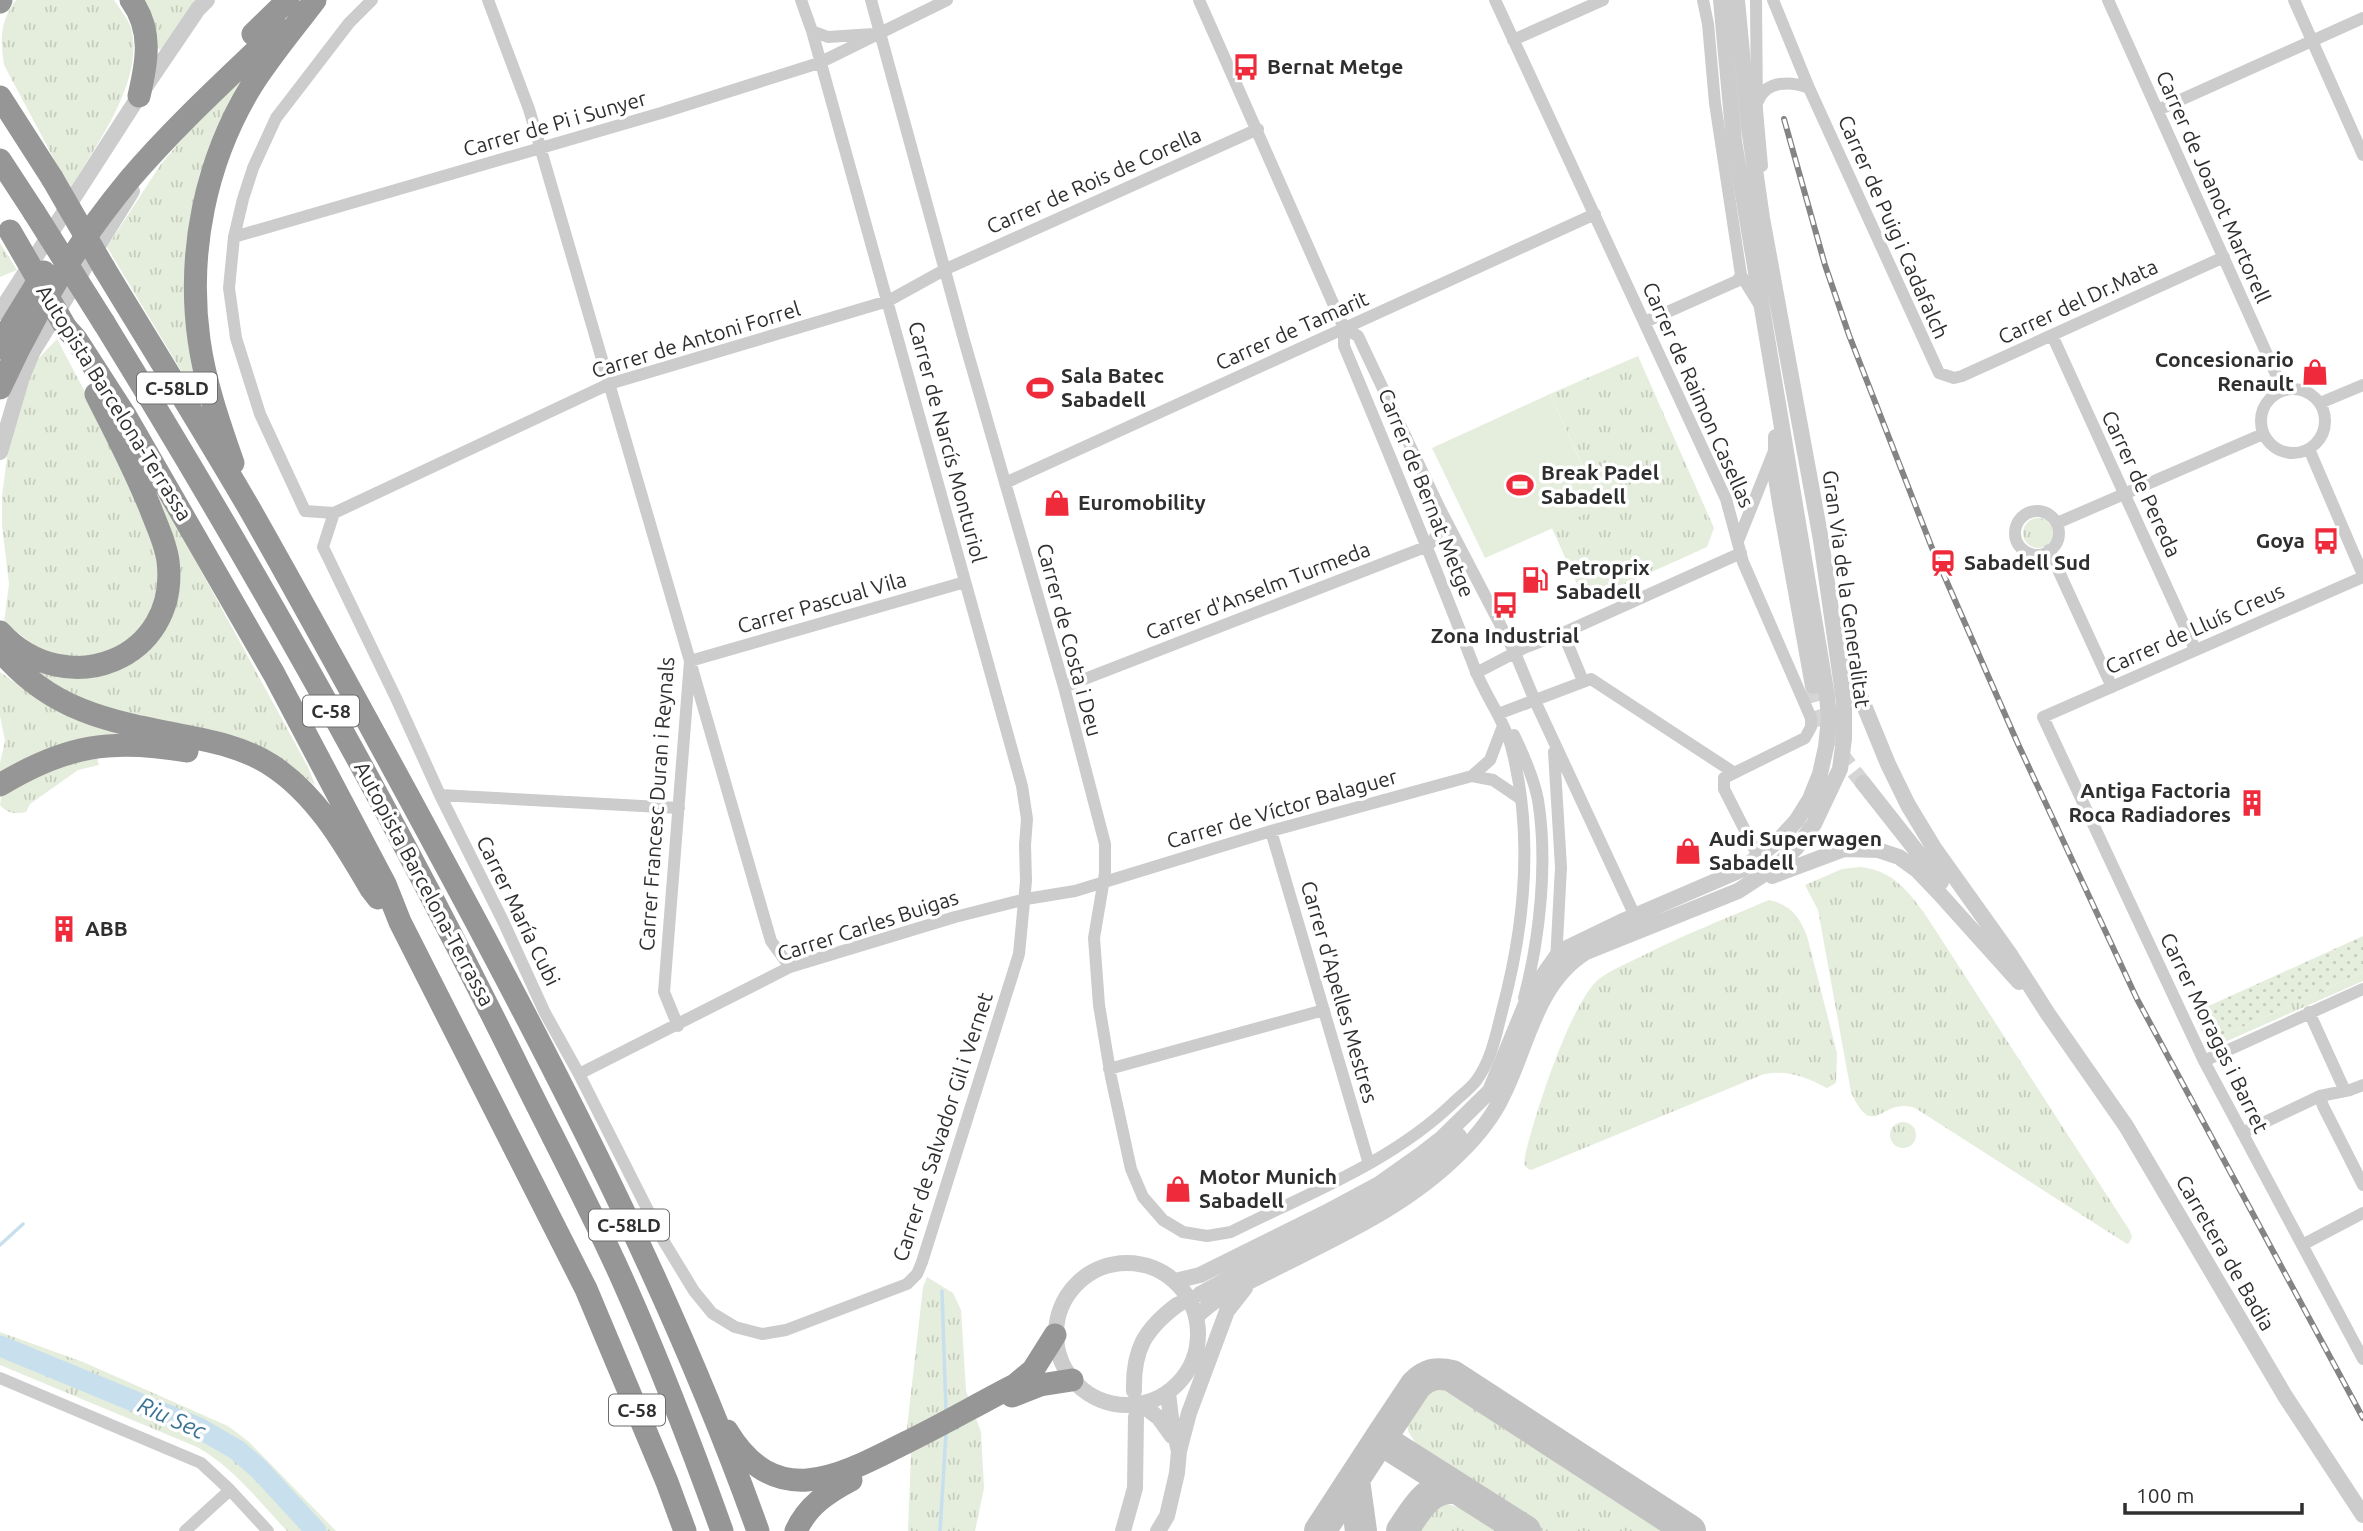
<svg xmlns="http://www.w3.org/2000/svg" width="2363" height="1531" viewBox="0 0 2363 1531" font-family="Ubuntu,sans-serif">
  <defs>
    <pattern id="grass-tufts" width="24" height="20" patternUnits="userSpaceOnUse" patternTransform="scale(1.75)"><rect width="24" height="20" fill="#e5eddc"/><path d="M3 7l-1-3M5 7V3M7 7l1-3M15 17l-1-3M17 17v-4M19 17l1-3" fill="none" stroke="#c5ccbd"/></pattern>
    <pattern id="park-dots" width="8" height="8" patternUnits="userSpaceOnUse" patternTransform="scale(1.75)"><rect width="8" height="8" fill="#e5eddc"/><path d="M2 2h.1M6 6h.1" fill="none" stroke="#c5ccbd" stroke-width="1.8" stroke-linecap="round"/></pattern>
  </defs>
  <rect width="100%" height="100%" fill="#fff"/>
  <path fill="url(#grass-tufts)" d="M 16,0 L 114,0 C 120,9 128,19 131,28 C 145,80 96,145 70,189 L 4,65 C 0,37 0,22 16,0 Z
    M 142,0 L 198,0 L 166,45 L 160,50 L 155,45 Z
    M 246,74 L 200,172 L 188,234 L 185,304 L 207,414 L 107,247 L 161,164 L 203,115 Z
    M 0,243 L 17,270 L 0,277 Z
    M 57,339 L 94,409 L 157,545 L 161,577 L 150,616 L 128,642 L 93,658 L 47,655 L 4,622 L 9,584 L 2,525 L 2,496 L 9,442 L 24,389 L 36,361 Z
    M 1638,356 L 1714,528 L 1707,547 L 1585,602 L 1552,528 L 1601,506 L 1550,394 Z
    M 156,497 L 161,497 L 308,767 L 315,785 L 288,765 L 109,713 L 44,682 L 33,667 L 74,676 L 162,626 Z
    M2023 533a15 15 0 1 1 30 0a15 15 0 1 1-30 0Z
    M 0,672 L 51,708 L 75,720 L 133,736 L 0,780 L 0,763 L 5,741 L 0,716 Z
    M 96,754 L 99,765 L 78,770 L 30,804 L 26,812 C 14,814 8,814 0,805 L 2,792 L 27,777 Z
    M 1860,867 C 1892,870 1907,890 1925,914 L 2130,1231 L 2132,1237 L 2129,1243 L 2127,1244 L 1915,1108 C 1881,1096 1874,1143 1851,1092 L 1818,910 L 1805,885 L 1842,869 Z
    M 1769,900 C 1791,905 1799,916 1807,936 L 1837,1053 L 1836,1083 L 1827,1088 C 1805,1077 1789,1070 1764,1074 L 1531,1170 C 1523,1167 1524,1163 1525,1156 C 1534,1117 1570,1003 1599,979 C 1612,969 1628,963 1642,956 C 1683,935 1727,918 1769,900 Z
    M 2363,972 L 2363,981 L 2209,1049 L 2207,1043 Z
    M1890 1135a13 13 0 1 1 26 0a13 13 0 1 1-26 0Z
    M 927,1277 L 953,1293 L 961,1310 L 966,1391 L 981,1432 L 984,1488 L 975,1531 L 908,1531 L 911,1455 L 907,1428 L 923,1287 Z
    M 0,1332 L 83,1362 L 228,1426 L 249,1442 L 336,1531 L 287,1531 C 259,1501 233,1467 197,1447 L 0,1365 Z
    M 1435,1389 L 1448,1389 L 1472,1401 L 1673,1531 L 1540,1531 L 1435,1463 L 1416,1444 L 1408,1431 L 1407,1423 L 1409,1415 L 1421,1397 Z
    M 1445,1503 L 1478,1514 L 1504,1531 L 1417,1531 L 1439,1505 Z"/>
  <path fill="url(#park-dots)" d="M 2363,936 L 2363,972 L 2207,1043 L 2193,1013 Z"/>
  <path fill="#e5eddc" d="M 1550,394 L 1601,507 L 1485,558 L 1432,448 Z"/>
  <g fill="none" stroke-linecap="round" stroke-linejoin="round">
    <path stroke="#c8dfee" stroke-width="3.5" d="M 0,1245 L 23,1224
      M 942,1291 L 946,1411
      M 940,1531 L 946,1433"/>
    <path stroke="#c8dfee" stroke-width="21" d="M 0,1346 L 199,1428 L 237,1450 L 259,1469 L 316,1531"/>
    <path stroke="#c2c2c2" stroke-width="32" d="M 1380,1439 L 1416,1385 C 1427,1374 1437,1372 1452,1376 L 1690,1531
      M 1354,1480 L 1361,1531
      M 1320,1531 L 1380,1439 L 1525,1531
      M 1402,1531 C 1416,1510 1428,1485 1457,1488"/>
    <path stroke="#d5d5d5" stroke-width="16" stroke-dasharray="16 8" stroke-linecap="butt" d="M 1813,686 C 1824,732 1834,746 1863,783
      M 1177,1305 L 1200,1294"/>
    <path stroke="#ccc" stroke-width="12" d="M 372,0 L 349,23 L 276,118 L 253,168 L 243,199 L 234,237 L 229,288 L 236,338 L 260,414 L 305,511 L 334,513 L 609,384 L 888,301 L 946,269 L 1258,129
      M 488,0 L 529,109 L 690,661 L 664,992 L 678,1026
      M 871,0 L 964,340 L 1064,687 L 1105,844 L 1105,873 L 1094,938 L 1099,1005 L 1111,1077 L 1131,1169 L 1143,1197 L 1163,1220 L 1183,1232 L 1207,1236 L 1231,1232 C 1307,1194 1392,1162 1453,1103 C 1460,1096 1470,1089 1476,1081 C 1491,1061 1496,1035 1502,1011 C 1525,925 1534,833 1511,746 C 1504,719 1485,696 1475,669 C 1433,561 1389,453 1344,346 L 1344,328 L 1199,0
      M 1495,0 L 1726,499 L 1743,562 L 1811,718 L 1811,727 L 1805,738 L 1724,778 L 1724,789 L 1758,856
      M 1703,0 L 1708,24 L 1715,103 L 1741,275 L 1759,304
      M 1756,0 L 1757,110 L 1762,166
      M 1773,0 L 1809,88 L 1939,373 L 1954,378 L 1962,376 L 2224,257
      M 2108,0 L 2283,390
      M 2294,0 L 2363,155
      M 812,31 L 828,37 L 873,34
      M 1513,40 L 1603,0
      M 1758,101 C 1766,80 1791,81 1809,88
      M 2158,110 L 2363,18
      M 234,237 L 661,113 L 819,63 L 947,0
      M 1645,322 L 1737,281 L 1741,275
      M 1344,328 L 1358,336 L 1440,509 L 1515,653 L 1535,701 L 1635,916
      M 2052,335 L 2195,649
      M2261 421a32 32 0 1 1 64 0a32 32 0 1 1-64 0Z
      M 2320,403 L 2363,385
      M 2309,449 L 2363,575
      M 1005,483 L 1595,214
      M2015 533a22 22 0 1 1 44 0a22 22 0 1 1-44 0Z
      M 334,513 L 323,547 L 396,698 L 440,795 L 503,921 L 545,1013 L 579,1074 L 663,1240 L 694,1291 L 712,1313 L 735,1327 L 762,1334 L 786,1330 L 907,1284 L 917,1274 L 922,1262 L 1019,954 L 1026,881 L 1025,845 L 1027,819 L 1022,786 L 812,31 L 801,0
      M 2057,523 L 2263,434
      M 1738,541 L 1774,451
      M 2049,550 L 2112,687
      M 2363,577 L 2043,717 L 2204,1061 L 2363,1359
      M 1563,633 L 1583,681
      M 1476,673 L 1524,648 L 1563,633 L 1741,553
      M 1064,687 L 1428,546 C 1438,535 1442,528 1441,514
      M 1498,714 L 1591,679 L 1733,772
      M 1514,735 C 1524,756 1534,778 1538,800 C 1548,861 1540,938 1524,998
      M 1554,752 L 1561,867 L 1556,961
      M 1472,776 L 1493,780 L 1521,799
      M 440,795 L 679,808
      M 1271,831 L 1369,1164
      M 790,967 L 771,941 L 690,661 L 965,582
      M 2309,1012 L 2345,1091
      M 2204,1061 L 2363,989
      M 1109,1069 L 1324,1010
      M 579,1074 L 790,967 L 955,917 L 1026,899 L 1075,891 L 1271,831 L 1472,776 L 1490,760 L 1503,726
      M 2320,1096 L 2323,1106 L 2363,1185
      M 2242,1133 L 2320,1096 L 2350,1090 L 2363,1085
      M 2302,1245 L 2363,1213
      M 0,1378 L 201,1463 L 230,1490 L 268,1531
      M 185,1531 L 230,1490"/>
    <path stroke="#ccc" stroke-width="16" d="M 0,312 L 139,96 L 198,9 L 207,0
      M 1776,437 L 1776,478 L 1780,503 L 1813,686
      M 0,452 L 22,377 L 33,351 L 132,191
      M 1845,659 L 1888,764 L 1908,805 L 1934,848 L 2011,956 L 2048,1014 L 2126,1126 L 2285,1396 L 2363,1515
      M 1863,783 L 1941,882
      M 1772,876 L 1844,849 L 1878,850 L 1899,857 L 1917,870 L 1939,893 L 2019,982
      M1056 1334a71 71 0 1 1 142 0a71 71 0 1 1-142 0Z
      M 1175,1281 L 1200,1275 L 1325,1213 L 1379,1184 L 1420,1155 L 1442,1138 L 1490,1091 L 1530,994 L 1556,957 L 1567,948 L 1625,920 L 1741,870 L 1778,841 L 1797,820 L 1810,799 L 1820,774 L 1826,747 L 1829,718 L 1827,696 L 1734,141 L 1721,0
      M 1200,1294 L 1383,1196 L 1430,1163 L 1459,1136
      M 1196,1317 C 1223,1291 1250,1282 1282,1265 C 1346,1233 1411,1203 1461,1152 C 1478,1135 1492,1118 1502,1097 C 1528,1046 1535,984 1586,952 L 1738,891 L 1778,865 L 1796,848 L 1814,824 L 1840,769 L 1844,739 L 1844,701 L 1821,540 L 1762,218 L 1749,128 L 1737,0
      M 1134,1391 C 1133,1350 1144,1330 1177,1305
      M 1141,1404 L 1159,1418 L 1172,1436
      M 1179,1451 L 1189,1413 L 1227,1311 L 1245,1288
      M 1123,1531 L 1135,1488 L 1136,1417
      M 1158,1531 L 1167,1516 L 1177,1473 L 1179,1451 L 1171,1418 L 1168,1393"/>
    <path stroke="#969696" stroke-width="23" d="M 131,0 C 153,30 147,62 139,96
      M 0,2 L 1,0
      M 253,34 L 288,0
      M 0,97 L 52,178
      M 0,160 L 34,212
      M 104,268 C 153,349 204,430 252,513 C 327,646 400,780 472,914 C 579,1114 682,1318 758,1531
      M 104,323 C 253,565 393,813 519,1069 C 554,1140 592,1211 624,1283 C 660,1364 692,1447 722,1531
      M 66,328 L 76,339 L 125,415 L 274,674 L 385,884 L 400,922 L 586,1289 L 667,1482 L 685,1531
      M 0,348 L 6,334 L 44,272
      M 0,388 C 34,313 77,243 129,180 C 175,126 228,78 279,29
      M 233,463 C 219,423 205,383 199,340 C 187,253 205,161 252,85 C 271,55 294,28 315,0
      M 0,632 C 66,704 180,659 168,561 C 166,545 159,530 153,515 C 137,473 116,434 96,394
      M 0,650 C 50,710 107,721 180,735 C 211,741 243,747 271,765 C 316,794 344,843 371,889 L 378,898
      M 0,785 C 66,745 112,738 187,751
      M 1012,1396 L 1040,1385 L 1072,1380
      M 727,1431 C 776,1512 840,1476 905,1443 C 942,1425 978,1404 1015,1385 L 1033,1370 L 1055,1335
      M 796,1531 C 807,1506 828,1492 851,1480"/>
    <defs>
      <path id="rail" d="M 1784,119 L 1825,265 L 1849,335 L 1932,548 L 2018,744 L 2137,999 L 2363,1418"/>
    </defs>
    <use href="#rail" stroke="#848484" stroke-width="6"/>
    <use href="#rail" stroke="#fff" stroke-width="3.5" stroke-dasharray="10" stroke-linecap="butt"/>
    <path stroke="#969696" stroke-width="23" d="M 52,178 L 104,268
      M 34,212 L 104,323
      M 10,231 L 66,328"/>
  </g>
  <defs>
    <symbol id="bus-bare" viewBox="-9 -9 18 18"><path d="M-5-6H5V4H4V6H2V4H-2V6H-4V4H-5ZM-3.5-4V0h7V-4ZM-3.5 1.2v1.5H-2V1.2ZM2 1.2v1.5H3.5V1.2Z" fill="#ee2a3b" stroke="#fff" stroke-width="2.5" paint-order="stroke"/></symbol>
    <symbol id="shop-bare" viewBox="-9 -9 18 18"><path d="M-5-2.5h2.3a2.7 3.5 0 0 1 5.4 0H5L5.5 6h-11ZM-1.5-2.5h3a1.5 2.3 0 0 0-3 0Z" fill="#ee2a3b" stroke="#fff" stroke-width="2.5" paint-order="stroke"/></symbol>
    <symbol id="stadium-bare" viewBox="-9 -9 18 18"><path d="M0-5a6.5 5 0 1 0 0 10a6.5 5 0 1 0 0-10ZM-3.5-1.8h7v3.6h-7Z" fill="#ee2a3b" stroke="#fff" stroke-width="2.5" paint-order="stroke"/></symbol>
    <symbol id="station-bare" viewBox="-9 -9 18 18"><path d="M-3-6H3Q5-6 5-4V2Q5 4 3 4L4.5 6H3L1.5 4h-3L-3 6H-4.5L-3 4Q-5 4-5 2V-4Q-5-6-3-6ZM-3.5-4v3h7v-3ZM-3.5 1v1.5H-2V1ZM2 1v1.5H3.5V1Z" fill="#ee2a3b" stroke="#fff" stroke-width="2.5" paint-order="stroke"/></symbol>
    <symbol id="fuel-bare" viewBox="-9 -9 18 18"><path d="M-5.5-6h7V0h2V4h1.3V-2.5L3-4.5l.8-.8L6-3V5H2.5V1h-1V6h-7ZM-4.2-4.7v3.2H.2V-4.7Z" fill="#ee2a3b" stroke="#fff" stroke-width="2.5" paint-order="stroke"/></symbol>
    <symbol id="building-bare" viewBox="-9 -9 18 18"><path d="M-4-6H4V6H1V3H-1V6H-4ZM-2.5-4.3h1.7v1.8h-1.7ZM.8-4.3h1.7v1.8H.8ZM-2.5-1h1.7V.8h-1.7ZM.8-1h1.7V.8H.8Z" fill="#ee2a3b" stroke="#fff" stroke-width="2.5" paint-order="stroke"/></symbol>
  </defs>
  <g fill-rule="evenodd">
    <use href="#bus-bare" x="1227" y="48" width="38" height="38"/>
    <use href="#shop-bare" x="2296" y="353" width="38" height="38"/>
    <use href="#stadium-bare" x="1021" y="369" width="38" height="38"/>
    <use href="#stadium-bare" x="1501" y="466" width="38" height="38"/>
    <use href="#shop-bare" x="1038" y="484" width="38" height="38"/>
    <use href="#bus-bare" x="2307" y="522" width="38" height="38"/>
    <use href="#station-bare" x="1924" y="544" width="38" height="38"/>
    <use href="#fuel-bare" x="1516" y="561" width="38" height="38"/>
    <use href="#bus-bare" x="1486" y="586" width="38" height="38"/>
    <use href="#building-bare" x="2233" y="784" width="38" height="38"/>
    <use href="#shop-bare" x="1669" y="832" width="38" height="38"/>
    <use href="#building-bare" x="45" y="910" width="38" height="38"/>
    <use href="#shop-bare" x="1159" y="1170" width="38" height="38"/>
  </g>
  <g text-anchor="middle" stroke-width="7" stroke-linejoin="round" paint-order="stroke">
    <g fill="#fff" stroke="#6d6d6d" stroke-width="2">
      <rect x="137" y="372.5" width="80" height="31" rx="5"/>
      <rect x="303" y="695.5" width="56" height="31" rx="5"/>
      <rect x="589" y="1209.5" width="80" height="31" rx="5"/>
      <rect x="609" y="1394.5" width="56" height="31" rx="5"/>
    </g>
    <g font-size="19" font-weight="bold" fill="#2f2f2f">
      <text x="177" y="395">C-58LD</text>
      <text x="331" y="718">C-58</text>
      <text x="629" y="1232">C-58LD</text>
      <text x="637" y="1417">C-58</text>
    </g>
    <g font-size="21" font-weight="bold" fill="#2f2f2f" stroke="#fff" text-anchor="start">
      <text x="1267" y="74">Bernat Metge</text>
      <text x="2294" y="367" text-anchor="end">Concesionario<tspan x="2294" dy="24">Renault</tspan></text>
      <text x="1061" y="383">Sala Batec<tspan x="1061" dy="24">Sabadell</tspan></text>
      <text x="1541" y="480">Break Padel<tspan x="1541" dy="24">Sabadell</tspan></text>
      <text x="1078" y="510">Euromobility</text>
      <text x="2305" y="548" text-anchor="end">Goya</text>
      <text x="1964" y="570">Sabadell Sud</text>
      <text x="1556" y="575">Petroprix<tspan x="1556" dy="24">Sabadell</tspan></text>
      <text x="1505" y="643" text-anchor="middle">Zona Industrial</text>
      <text x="2231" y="798" text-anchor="end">Antiga Factoria<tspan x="2231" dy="24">Roca Radiadores</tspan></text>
      <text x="1709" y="846">Audi Superwagen<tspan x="1709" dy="24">Sabadell</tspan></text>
      <text x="85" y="936">ABB</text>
      <text x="1199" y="1184">Motor Munich<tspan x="1199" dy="24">Sabadell</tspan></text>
    </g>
    <g font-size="21" fill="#2f2f2f" stroke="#fff">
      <text transform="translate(555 124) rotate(-16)" y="7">Carrer de Pi i Sunyer</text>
      <text transform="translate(1094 181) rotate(-24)" y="7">Carrer de Rois de Corella</text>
      <text transform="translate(2213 187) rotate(66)" y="7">Carrer de Joanot Martorell</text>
      <text transform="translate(1893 227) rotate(66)" y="7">Carrer de Puig i Cadafalch</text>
      <text transform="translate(2078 302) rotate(-25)" y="7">Carrer del Dr.Mata</text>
      <text transform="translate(1292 331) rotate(-24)" y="7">Carrer de Tamarit</text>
      <text transform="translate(696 340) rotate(-17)" y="7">Carrer de Antoni Forrel</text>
      <text transform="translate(1698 395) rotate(66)" y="7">Carrer de Raimon Casellas</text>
      <text transform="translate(114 403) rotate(58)" y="7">Autopista Barcelona-Terrassa</text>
      <text transform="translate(947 442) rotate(75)" y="7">Carrer de Narcís Monturiol</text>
      <text transform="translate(2141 484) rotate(65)" y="7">Carrer de Pereda</text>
      <text transform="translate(1426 493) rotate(68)" y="7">Carrer de Bernat Metge</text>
      <text transform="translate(1846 589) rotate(82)" y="7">Gran Via de la Generalitat</text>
      <text transform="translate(1258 591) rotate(-21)" y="7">Carrer d'Anselm Turmeda</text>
      <text transform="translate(822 603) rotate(-16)" y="7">Carrer Pascual Vila</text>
      <text transform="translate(2195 629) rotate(-24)" y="7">Carrer de Lluís Creus</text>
      <text transform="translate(1069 640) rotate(75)" y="7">Carrer de Costa i Deu</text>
      <text transform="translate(657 804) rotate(-86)" y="7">Carrer Francesc Duran i Reynals</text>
      <text transform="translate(1282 809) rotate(-16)" y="7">Carrer de Víctor Balaguer</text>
      <text transform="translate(424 884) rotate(62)" y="7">Autopista Barcelona-Terrassa</text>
      <text transform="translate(518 911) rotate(64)" y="7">Carrer María Cubi</text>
      <text transform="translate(868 926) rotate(-18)" y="7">Carrer Carles Buigas</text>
      <text transform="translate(1339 992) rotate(74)" y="7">Carrer d'Apelles Mestres</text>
      <text transform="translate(2214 1033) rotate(64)" y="7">Carrer Moragas i Barret</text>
      <text transform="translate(943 1127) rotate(-72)" y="7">Carrer de Salvador Gil i Vernet</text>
      <text transform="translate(2225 1253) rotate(60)" y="7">Carretera de Badia</text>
    </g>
    <g font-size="23" font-style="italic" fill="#397395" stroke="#fff">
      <text transform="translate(172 1418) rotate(24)" y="8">Riu Sec</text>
    </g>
  </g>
  <path d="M2125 1503v10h177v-10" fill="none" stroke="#2f2f2f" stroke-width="3.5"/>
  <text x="2136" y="1503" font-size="21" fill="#2f2f2f" stroke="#ffffff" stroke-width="5" paint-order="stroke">100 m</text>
</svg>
